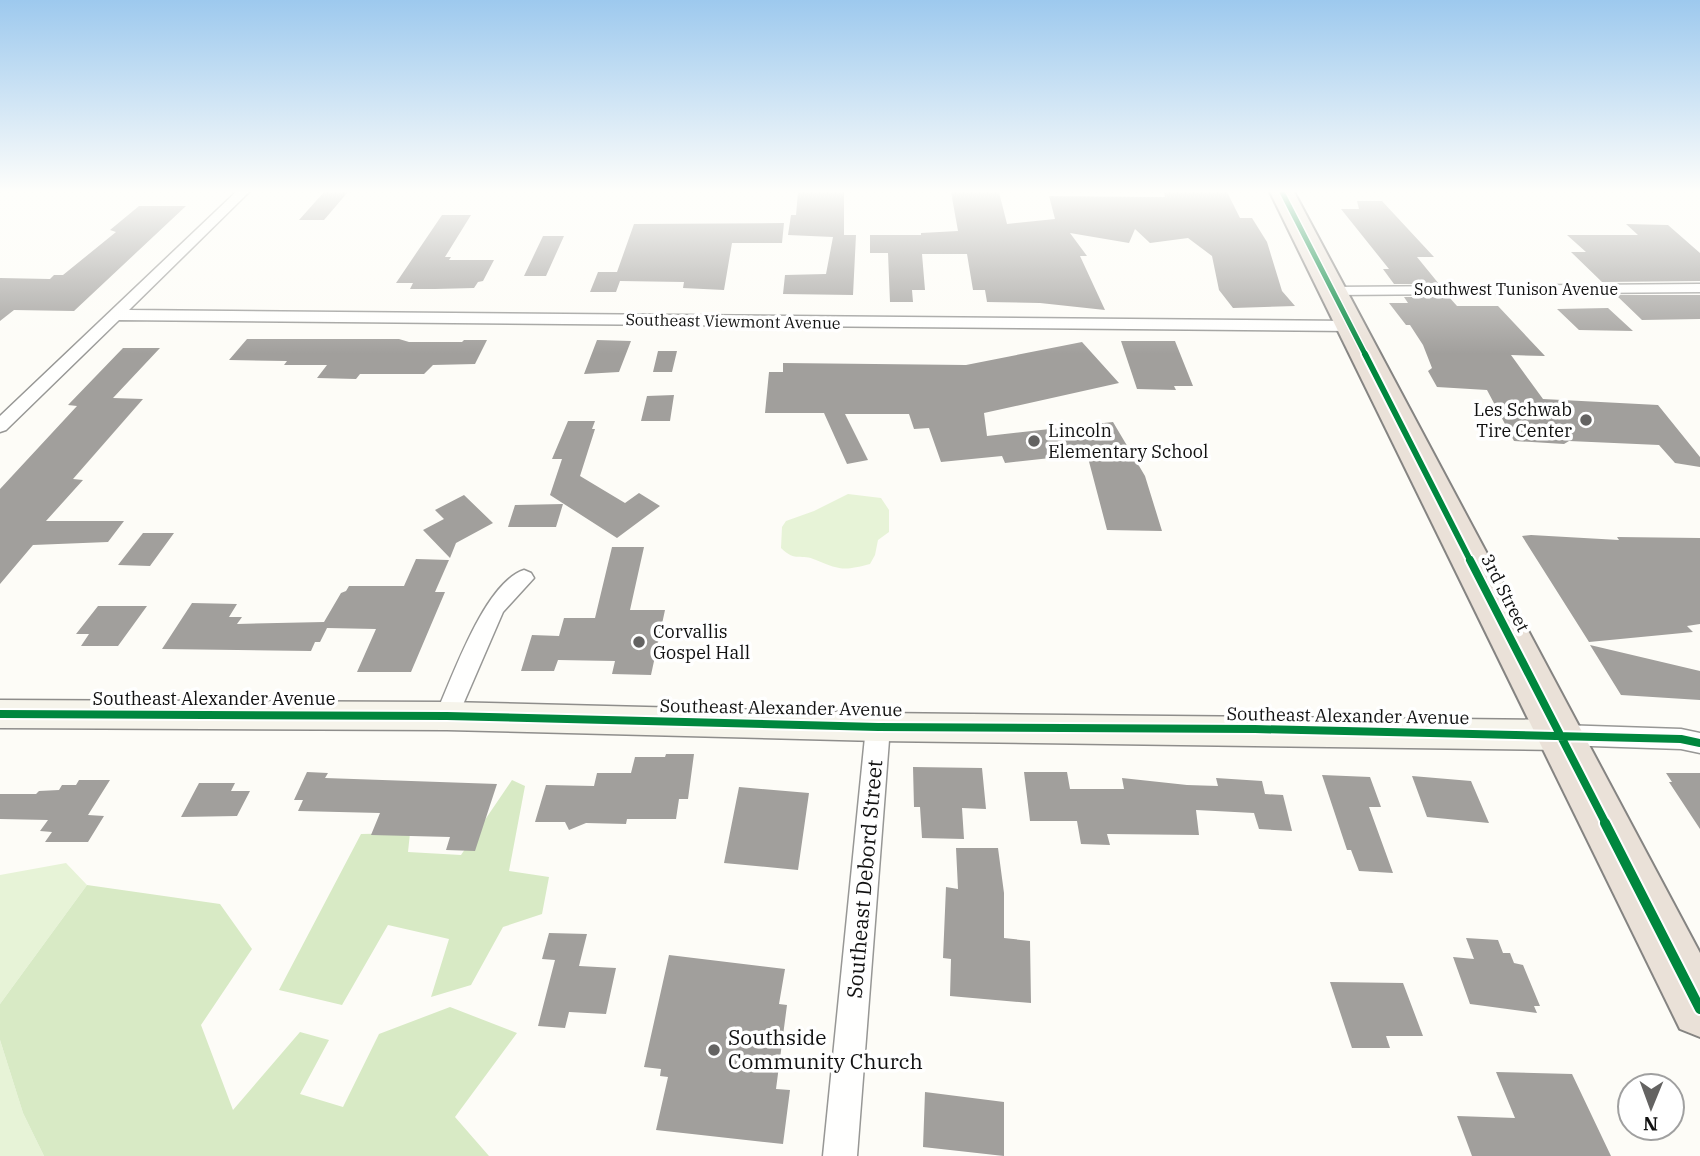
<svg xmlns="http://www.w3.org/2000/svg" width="1700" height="1156" viewBox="0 0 1700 1156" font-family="'IBM Plex Serif',serif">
  <rect width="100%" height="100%" fill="#fdfcf7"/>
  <path fill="#e7f3d7" d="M 848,494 L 881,498 L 889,510 L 889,532 L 878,540 L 875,555 L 870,564 C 844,571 840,570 816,560 C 801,553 796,563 781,548 L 782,527 L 786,521 L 814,511 Z
    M 66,863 L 87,885 L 0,1004 L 0,875 Z
    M 0,1040 L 23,1113 L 44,1156 L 0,1156 Z"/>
  <path fill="#d8eac5" d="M 512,780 L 525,786 L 509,871 L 549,877 L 542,914 L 503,927 L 471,985 L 431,997 L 449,939 L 388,925 L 342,1005 L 279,990 L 361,834 L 410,833 L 408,852 L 461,855 Z
    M 87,885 L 220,904 L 252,949 L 201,1025 L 233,1110 L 300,1032 L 329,1040 L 300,1094 L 343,1107 L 379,1034 L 450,1007 L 517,1033 L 455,1117 L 489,1156 L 44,1156 L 23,1113 L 0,1040 L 0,1004 Z"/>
  <path fill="#a19f9c" d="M 324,192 L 348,192 L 324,220 L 299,220 Z
    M 798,192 L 844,192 L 844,235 L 856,235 L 853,295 L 783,294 L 785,275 L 826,274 L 833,237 L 788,235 L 791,215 L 796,215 Z
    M 951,192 L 999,192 L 1007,224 L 1055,219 L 1049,196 L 1165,197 L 1164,192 L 1227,192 L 1240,218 L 1252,218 L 1267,242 L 1282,291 L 1295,306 L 1233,308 L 1219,290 L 1212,256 L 1188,238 L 1150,243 L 1135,229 L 1129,243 L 1070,233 L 1087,256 L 1080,256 L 1105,310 L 1040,303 L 987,302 L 985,290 L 973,290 L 967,254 L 922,254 L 925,290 L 912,290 L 913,302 L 890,302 L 888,253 L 870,253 L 870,235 L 921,235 L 921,233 L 958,231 Z
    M 1357,201 L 1382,201 L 1434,257 L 1417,257 L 1439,284 L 1394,284 L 1383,269 L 1389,269 L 1341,209 L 1359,209 Z
    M 139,206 L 186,206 L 74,311 L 14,310 L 0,321 L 0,278 L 50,279 L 54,275 L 63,275 L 116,232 L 110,230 Z
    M 442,215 L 471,215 L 445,257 L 451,257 L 449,260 L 494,260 L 483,281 L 478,282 L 474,288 L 435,289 L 410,289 L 413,283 L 396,283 Z
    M 784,223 L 782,243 L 732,243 L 724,290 L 683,288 L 684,282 L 620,281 L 616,292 L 590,292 L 598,272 L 617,272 L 634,224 Z
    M 1626,224 L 1668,225 L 1700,253 L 1700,281 L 1602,282 L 1571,252 L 1586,252 L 1567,235 L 1638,235 Z
    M 543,236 L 564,236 L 546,276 L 524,276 Z
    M 1616,295 L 1700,295 L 1700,319 L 1642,320 Z
    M 1404,297 L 1449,297 L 1457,306 L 1498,306 L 1545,356 L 1511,355 L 1543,399 L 1658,405 L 1700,457 L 1700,467 L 1675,463 L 1659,445 L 1569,441 L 1564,444 L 1514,441 L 1487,390 L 1437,387 L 1428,371 L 1432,368 L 1423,345 L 1410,325 L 1406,325 L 1389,303 L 1408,303 Z
    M 1608,308 L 1633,331 L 1579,330 L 1557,309 Z
    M 247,339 L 399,339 L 409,342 L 462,342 L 464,340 L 487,340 L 475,364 L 433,365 L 424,374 L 360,374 L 356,379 L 317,378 L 327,365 L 284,365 L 287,361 L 229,360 Z
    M 597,340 L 631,341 L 619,372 L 584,374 Z
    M 1121,341 L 1175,341 L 1193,386 L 1174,386 L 1176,390 L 1137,389 Z
    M 1082,342 L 1119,383 L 984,413 L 987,436 L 1113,422 L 1145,476 L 1162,531 L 1107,530 L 1087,454 L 1005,463 L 1002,456 L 941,462 L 929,428 L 914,429 L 909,414 L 845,414 L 868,460 L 847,464 L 824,413 L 765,413 L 769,372 L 783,372 L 783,363 L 966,365 Z
    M 123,348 L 160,348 L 113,398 L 143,399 L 73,479 L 83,480 L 46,521 L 124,521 L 108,542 L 33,545 L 0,584 L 0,489 L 77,406 L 68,405 Z
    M 658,351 L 677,351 L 672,372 L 653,372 Z
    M 674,395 L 670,421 L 641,421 L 647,396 Z
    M 568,421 L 595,421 L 592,429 L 595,429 L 580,476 L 625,503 L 639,493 L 660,506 L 617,538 L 550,495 L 562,459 L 552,459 Z
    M 464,495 L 493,523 L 456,543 L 450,558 L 423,530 L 444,519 L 435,510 Z
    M 563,504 L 556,527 L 508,527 L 515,505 Z
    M 143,533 L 174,533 L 150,566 L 118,565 Z
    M 1531,535 L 1619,540 L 1617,537 L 1700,538 L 1700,624 L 1687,626 L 1693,632 L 1589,642 L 1522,536 Z
    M 612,547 L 644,547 L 630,610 L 665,610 L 651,675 L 612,674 L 615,661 L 558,660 L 554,671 L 521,671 L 532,635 L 559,636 L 564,618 L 595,618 Z
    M 416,559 L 449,560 L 435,592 L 445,592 L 411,672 L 357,672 L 376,629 L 327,628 L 320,642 L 315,642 L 311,651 L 162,649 L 192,603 L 237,604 L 229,617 L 242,617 L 237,624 L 324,622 L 341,593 L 346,591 L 349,586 L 404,586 Z
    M 98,606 L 147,606 L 118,646 L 81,646 L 89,634 L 76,634 Z
    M 1590,645 L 1700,671 L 1700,700 L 1621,695 Z
    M 666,754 L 694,754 L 688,799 L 679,799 L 676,819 L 627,819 L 626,824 L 586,823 L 569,830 L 565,822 L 535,822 L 546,785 L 594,786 L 597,773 L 631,773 L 635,757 L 665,757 Z
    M 913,767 L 982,768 L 986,809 L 962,808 L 964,839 L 922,838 L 920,807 L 914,807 Z
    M 307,772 L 328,773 L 325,778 L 497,784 L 475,851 L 446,850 L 450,837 L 371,835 L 380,813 L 298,811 L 303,800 L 294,800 Z
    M 1024,772 L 1067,772 L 1070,789 L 1124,789 L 1122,778 L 1187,785 L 1218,786 L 1216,778 L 1262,781 L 1265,794 L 1283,795 L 1292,831 L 1259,829 L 1254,813 L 1196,810 L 1199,835 L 1107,834 L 1110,845 L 1081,844 L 1077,821 L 1030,821 Z
    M 1666,773 L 1700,773 L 1700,829 L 1669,782 L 1672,782 Z
    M 1322,775 L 1370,777 L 1381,807 L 1369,807 L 1393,873 L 1359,871 L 1351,850 L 1347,850 Z
    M 1412,776 L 1471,781 L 1489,823 L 1427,817 Z
    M 79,780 L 110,780 L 88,815 L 104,816 L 88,842 L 45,842 L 52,832 L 40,831 L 48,820 L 0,819 L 0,794 L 36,794 L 39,791 L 59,790 L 62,785 L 76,785 Z
    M 199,783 L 235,783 L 231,791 L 250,791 L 237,816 L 181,817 Z
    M 739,787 L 809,793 L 798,870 L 724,863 Z
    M 956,848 L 998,848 L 1004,893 L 1004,938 L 1030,941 L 1031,1003 L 950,996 L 951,959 L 943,958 L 946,887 L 958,889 Z
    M 549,933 L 587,934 L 579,966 L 616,968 L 606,1014 L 569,1012 L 565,1028 L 538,1026 L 555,960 L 542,959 Z
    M 1466,938 L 1498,940 L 1503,953 L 1510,953 L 1514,963 L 1523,965 L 1540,1006 L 1534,1006 L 1537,1013 L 1470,1004 L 1453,957 L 1474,959 Z
    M 669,955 L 785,969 L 779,1004 L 787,1005 L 776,1089 L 790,1090 L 783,1144 L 656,1130 L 668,1077 L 660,1076 L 661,1069 L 644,1067 Z
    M 1330,982 L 1403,983 L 1423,1036 L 1386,1036 L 1390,1048 L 1352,1048 Z
    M 1496,1072 L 1572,1074 L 1611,1156 L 1472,1156 L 1457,1116 L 1515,1118 Z
    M 925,1092 L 1004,1102 L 1004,1156 L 923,1147 Z"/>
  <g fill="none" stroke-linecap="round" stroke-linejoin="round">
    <defs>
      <path id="street" d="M 236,192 L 249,192 L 129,310 L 1351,321 L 1359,326 L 1351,331 L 119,320 L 6,430 L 0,432 L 0,416 Z
        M 1700,284 L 1700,292 L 1333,295 L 1326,291 L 1333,287 Z
        M 524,570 L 531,573 L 534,578 L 503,612 L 455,723 L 447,726 L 439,723 L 435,716 C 452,679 484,583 524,570 Z
        M 878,717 L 887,720 L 890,727 L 857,1156 L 823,1156 L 866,727 L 869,720 Z
        M 1561,725 L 1681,729 L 1700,733 L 1700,753 L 1681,749 L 1561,745 L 1552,742 L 1549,735 L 1552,728 Z"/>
      <path id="secondary" d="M 0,700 L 447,702 L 878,713 L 1561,720 L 1573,725 L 1578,735 L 1573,745 L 1561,750 L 878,741 L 447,730 L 0,728 Z"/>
      <path id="highway" d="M 1270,192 L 1294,192 L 1700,953 L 1700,1037 L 1680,1029 Z"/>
    </defs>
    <use href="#street" stroke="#979795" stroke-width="3"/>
    <use href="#secondary" stroke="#8e8d8b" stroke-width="3"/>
    <use href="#highway" stroke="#858482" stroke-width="4"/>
    <use href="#street" fill="#fffffe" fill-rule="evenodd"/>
    <use href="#secondary" fill="#f6f4eb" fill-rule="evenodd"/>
    <use href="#highway" fill="#eae1d8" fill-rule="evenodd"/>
    <defs>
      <path id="cycleway-far3" d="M 1282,192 L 1366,356"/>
      <path id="cycleway-far2" d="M 1365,354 L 1471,562"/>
      <path id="cycleway-far1" d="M 1470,560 L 1606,824
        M 0,714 L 447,716 L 878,727 L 1255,729 L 1681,739 L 1700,743"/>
      <path id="cycleway" d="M 1605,823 L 1700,1009"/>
    </defs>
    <use href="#cycleway-far3" stroke="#fff" stroke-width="8"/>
    <use href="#cycleway-far2" stroke="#fff" stroke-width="10"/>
    <use href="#cycleway-far1" stroke="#fff" stroke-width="12"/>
    <use href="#cycleway" stroke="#fff" stroke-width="14"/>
    <use href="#cycleway-far3" stroke="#00873e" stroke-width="5"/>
    <use href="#cycleway-far2" stroke="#00873e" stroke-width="6"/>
    <use href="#cycleway-far1" stroke="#00873e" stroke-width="8"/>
    <use href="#cycleway" stroke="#00873e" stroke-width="10"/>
  </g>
  <linearGradient id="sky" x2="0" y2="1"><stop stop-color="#9dc9ee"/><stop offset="0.54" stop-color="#fefefb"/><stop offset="1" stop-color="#fefefb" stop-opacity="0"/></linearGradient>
  <rect width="1700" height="354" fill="url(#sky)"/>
  <g fill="#646362" stroke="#fff" stroke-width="2.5">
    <circle cx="1586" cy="420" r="7"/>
    <circle cx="1034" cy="441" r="7"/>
    <circle cx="639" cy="642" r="7"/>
    <circle cx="714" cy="1050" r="7"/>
  </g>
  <g text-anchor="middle" stroke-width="7" stroke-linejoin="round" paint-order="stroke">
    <g font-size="16" fill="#111" stroke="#fff">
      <text x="1516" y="295">Southwest Tunison Avenue</text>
      <text transform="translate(733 321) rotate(1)" y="6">Southeast Viewmont Avenue</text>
    </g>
    <g font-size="18" fill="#111" stroke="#fff" text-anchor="start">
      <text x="1572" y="416" text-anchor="end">Les Schwab<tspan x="1572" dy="21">Tire Center</tspan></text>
      <text x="1048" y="437">Lincoln<tspan x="1048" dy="21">Elementary School</tspan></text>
      <text x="653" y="638">Corvallis<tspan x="653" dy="21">Gospel Hall</tspan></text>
    </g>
    <g font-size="18" fill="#111" stroke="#fff">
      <text transform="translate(1505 593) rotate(63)" y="6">3rd Street</text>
      <text x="214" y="705">Southeast Alexander Avenue</text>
      <text transform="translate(781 708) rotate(1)" y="6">Southeast Alexander Avenue</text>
      <text transform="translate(1348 716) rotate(1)" y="6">Southeast Alexander Avenue</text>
    </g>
    <g font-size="21" fill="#111" stroke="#fff">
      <text transform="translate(865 879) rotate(-85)" y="7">Southeast Debord Street</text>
    </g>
    <g font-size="21" fill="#111" stroke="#fff" text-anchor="start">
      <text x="728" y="1045">Southside<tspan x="728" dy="24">Community Church</tspan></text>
    </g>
  </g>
  <g transform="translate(1651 1107) rotate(181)"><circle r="33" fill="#ffffff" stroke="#a0a0a0" stroke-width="2"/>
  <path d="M0-5L12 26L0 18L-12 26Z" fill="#646362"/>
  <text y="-10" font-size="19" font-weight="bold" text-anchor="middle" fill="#111111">N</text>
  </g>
</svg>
